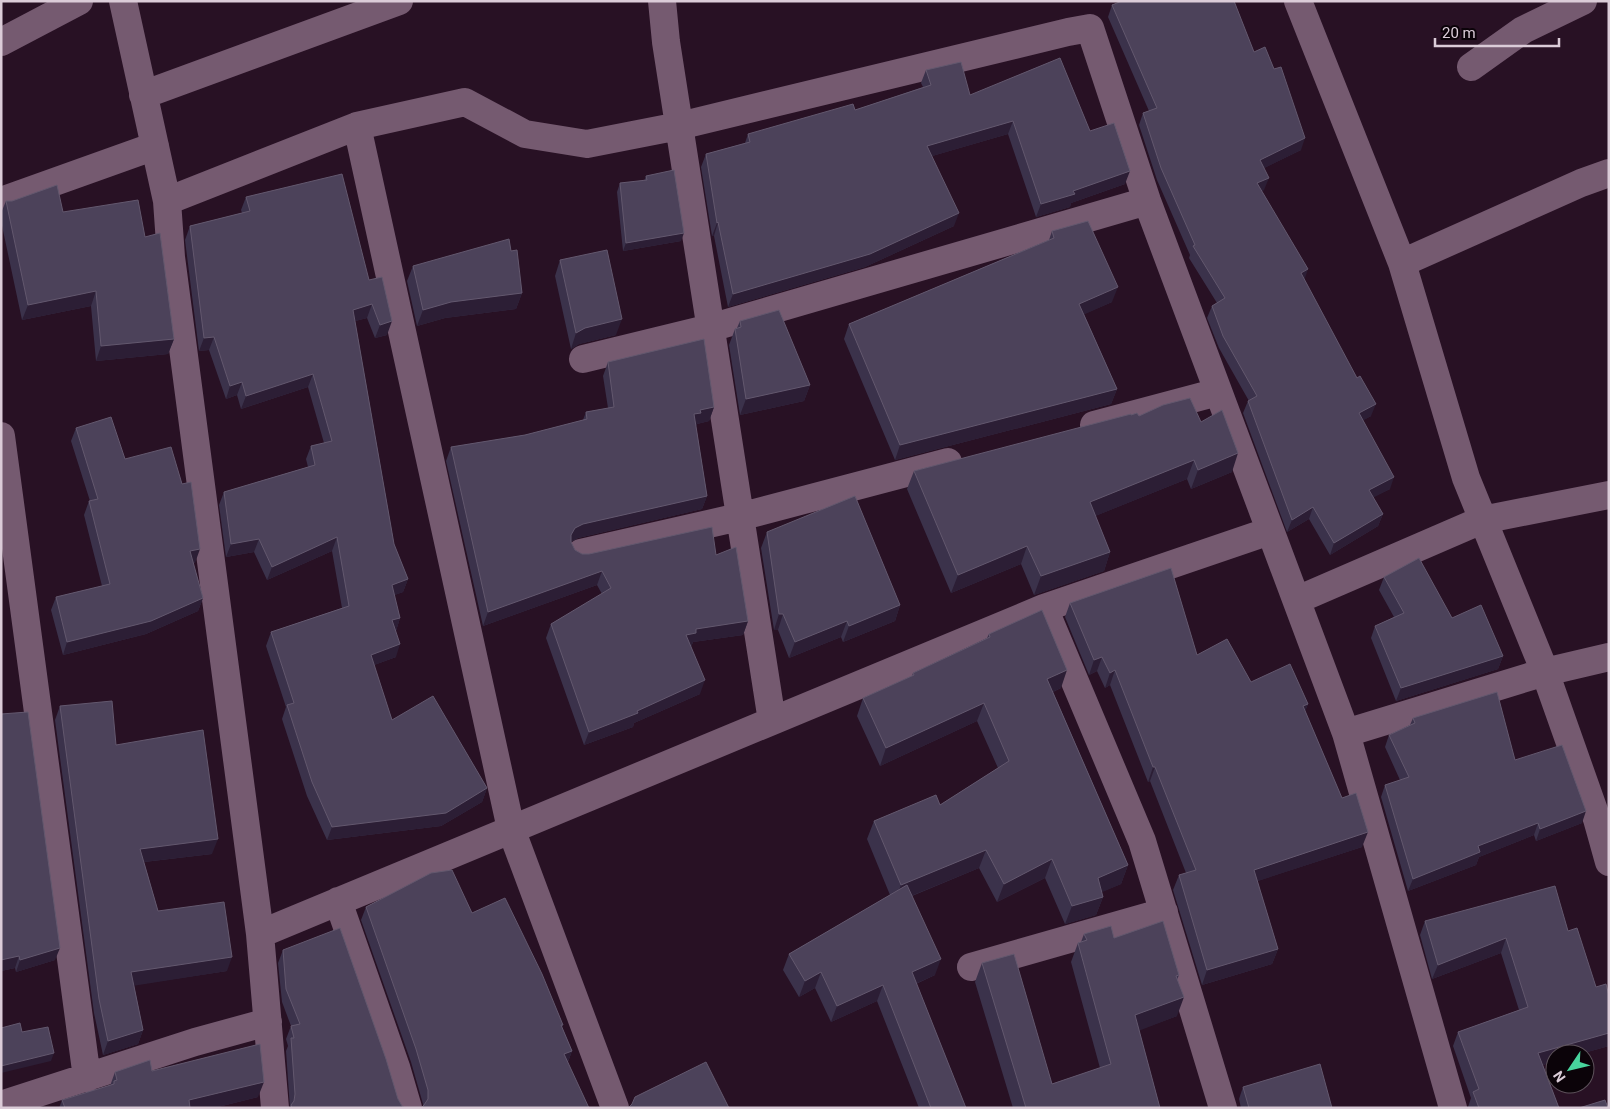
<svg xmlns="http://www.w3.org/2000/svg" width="1610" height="1109" viewBox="0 0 1610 1109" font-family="Roboto,sans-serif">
  <rect width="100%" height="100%" fill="#281124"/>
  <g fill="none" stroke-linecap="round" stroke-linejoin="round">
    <path stroke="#755a70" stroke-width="28" d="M 123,1 L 167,201 L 171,257 L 260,934 L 275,1108
      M 662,1 L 666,42 L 772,721
      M 1298,1 L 1402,263 L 1466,478 L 1545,672 L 1597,819 L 1609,862
      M 1,42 L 79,1
      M 1471,67 L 1523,30 L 1583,1
      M 143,95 L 399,1
      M 357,126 L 511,829 L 615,1108
      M 1,201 L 155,146
      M 167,201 L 357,126 L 465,102 L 525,134 L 587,144 L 679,126 L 1068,32 L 1090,28 L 1147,201 L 1346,733 L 1453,1108
      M 1402,263 L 1581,183 L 1609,173
      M 583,359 L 710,328 L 1147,201
      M 1094,425 L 1218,392
      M 1,436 L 87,1078
      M 581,553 L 739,517 L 948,462
      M 1297,600 L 1482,520 L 1609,495
      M 1044,608 L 1142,841 L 1223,1108
      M 1346,733 L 1545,672 L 1609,657
      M 338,901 L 396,1067 L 408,1108
      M 260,934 L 1044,608 L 1270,531
      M 971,967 L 1164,912
      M 1,1105 L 195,1042 L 268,1022"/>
  </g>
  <path fill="#3b324b" d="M 1112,5 L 1254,52 L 1301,150 L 1264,168 L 1264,190 L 1261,191 L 1371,416 L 1363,420 L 1390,489 L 1373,497 L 1383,514 L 1378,526 L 1330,555 L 1309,519 L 1287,532 L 1243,413 L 1248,401 L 1249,401 L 1219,348 L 1207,318 L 1212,306 L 1217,303 L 1189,258 L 1190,255 L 1157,180 L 1139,125 L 1143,113 L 1149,111 L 1108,17 Z
    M 926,70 L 970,95 L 1090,131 L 1125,184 L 1071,203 L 1070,207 L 1036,217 L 1008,134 L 932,156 L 954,226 L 865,267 L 728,307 L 714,236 L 712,236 L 701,167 L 706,154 L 745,143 L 748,134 L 855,110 L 923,87 L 921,83 Z
    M 646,176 L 681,241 L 623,251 L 617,192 L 620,183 L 644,181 Z
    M 246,197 L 369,280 L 387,335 L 375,338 L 367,318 L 355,321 L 394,544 L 408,579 L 403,592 L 394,595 L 400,618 L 396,631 L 396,657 L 374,665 L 392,720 L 487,788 L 482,802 L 441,826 L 327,840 L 307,796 L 282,719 L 286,707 L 266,646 L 271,632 L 342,608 L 332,551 L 267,580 L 254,552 L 226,557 L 219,505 L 224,492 L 308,467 L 306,459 L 311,446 L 324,443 L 308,387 L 241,409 L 237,395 L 226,399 L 209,350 L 199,351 L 185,240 L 190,226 L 242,213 L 241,210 Z
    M 6,201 L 63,212 L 145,237 L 174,339 L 168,354 L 96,361 L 91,306 L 22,320 L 1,221 L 1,213 Z
    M 1052,231 L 1112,302 L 1084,314 L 1117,389 L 1111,404 L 895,460 L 844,339 L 849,324 L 1049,240 Z
    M 511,251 L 522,293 L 516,309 L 445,318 L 417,326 L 407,281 L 413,266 Z
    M 560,260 L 616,335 L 579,344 L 571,349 L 555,276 Z
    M 740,321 L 810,385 L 804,401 L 740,415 L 729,345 L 735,329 L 737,328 Z
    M 608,362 L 714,407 L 709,421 L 697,424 L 696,426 L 707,496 L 702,509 L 578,538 L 571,542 L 575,550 L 582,554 L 716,555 L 748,621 L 743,635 L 693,642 L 691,647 L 700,694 L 634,723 L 633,727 L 584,745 L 546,638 L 551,624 L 602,594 L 597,585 L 483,626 L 446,461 L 451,447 L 525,435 L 583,420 L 586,412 L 608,408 L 603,376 Z
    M 1131,415 L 1201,422 L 1232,472 L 1191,489 L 1187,479 L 1095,516 L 1110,552 L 1104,571 L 1034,595 L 1021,564 L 951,593 L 907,489 L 914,471 Z
    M 76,428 L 125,459 L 195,563 L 193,563 L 203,598 L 198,611 L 146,634 L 63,655 L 51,610 L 56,597 L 102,586 L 84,515 L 89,501 L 90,501 L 71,441 Z
    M 767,532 L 900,605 L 895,621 L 843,642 L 841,637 L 789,658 L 778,630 L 774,630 L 761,548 Z
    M 1384,577 L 1452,618 L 1503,656 L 1498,669 L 1396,701 L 1371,638 L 1375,626 L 1394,617 L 1379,590 Z
    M 1070,603 L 1197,655 L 1251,682 L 1308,704 L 1305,711 L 1362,847 L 1257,881 L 1278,949 L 1272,964 L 1202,985 L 1173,890 L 1179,875 L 1186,873 L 1150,781 L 1148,782 L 1110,685 L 1105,688 L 1097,671 L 1089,675 L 1065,617 Z
    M 989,634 L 1061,688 L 1053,692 L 1128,865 L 1121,884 L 1101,892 L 1103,897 L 1096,915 L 1065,924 L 1045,878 L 997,902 L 979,868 L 912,896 L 935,975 L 916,984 L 966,1108 L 919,1108 L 877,1001 L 831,1022 L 815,988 L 799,997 L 783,970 L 789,954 L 890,895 L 867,839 L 874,821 L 940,805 L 998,768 L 977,721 L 880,766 L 857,716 L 863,698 L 912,676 L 913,673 L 987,638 Z
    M 60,706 L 116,745 L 212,854 L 144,862 L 158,911 L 227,971 L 134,985 L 143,1030 L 138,1044 L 103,1055 L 94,1013 L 55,720 Z
    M 1,714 L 55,960 L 16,972 L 15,968 L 1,971 Z
    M 1413,718 L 1515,760 L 1582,823 L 1536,841 L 1534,835 L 1479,857 L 1476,865 L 1408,891 L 1381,797 L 1385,785 L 1400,780 L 1385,747 L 1389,735 L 1410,725 Z
    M 366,907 L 472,913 L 563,1025 L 562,1027 L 572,1051 L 568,1062 L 423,1106 L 423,1104 L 411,1062 L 361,920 Z
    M 1425,921 L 1568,931 L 1596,987 L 1609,996 L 1609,1046 L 1580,1054 L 1555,1054 L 1555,1061 L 1543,1065 L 1559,1108 L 1469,1108 L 1468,1107 L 1471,1098 L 1453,1046 L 1458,1032 L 1519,1010 L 1501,953 L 1432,979 L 1420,935 Z
    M 1084,934 L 1114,938 L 1179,975 L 1177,980 L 1177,1016 L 1139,1030 L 1160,1108 L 1013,1108 L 975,982 L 982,963 L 1052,1084 L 1100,1068 L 1071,962 L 1078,943 L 1081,942 Z
    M 283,950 L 398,1099 L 402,1106 L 405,1108 L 290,1108 L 286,1051 L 288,1046 L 286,1039 L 291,1026 L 282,1002 L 278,963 Z
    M 152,1071 L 258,1097 L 214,1108 L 59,1108 L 62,1100 L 110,1086 L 115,1072 Z
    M 1243,1087 L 1332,1108 L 1241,1108 L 1239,1099 Z"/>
  <path fill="#2c1e35" d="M 1013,121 L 1008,134 L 922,159 L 927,146 Z
    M 1305,138 L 1301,150 L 1256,172 L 1260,160 Z
    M 1130,171 L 1125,184 L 1071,203 L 1070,207 L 1036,217 L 1041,204 L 1073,191 Z
    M 1269,178 L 1264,190 L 1252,196 L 1257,183 Z
    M 959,213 L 954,226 L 865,267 L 728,307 L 733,294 Z
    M 718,222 L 714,236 L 712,236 L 717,223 Z
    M 684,233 L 681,241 L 623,251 L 626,243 Z
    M 1308,269 L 1304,281 L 1301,273 Z
    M 1118,287 L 1112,302 L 1074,319 L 1079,304 Z
    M 96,291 L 91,306 L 22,320 L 28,305 Z
    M 522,293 L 516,309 L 445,318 L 417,326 L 423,310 L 451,302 Z
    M 372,304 L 367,318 L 348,323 L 353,310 Z
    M 622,319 L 616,335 L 579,344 L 571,349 L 576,333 L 585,328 Z
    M 392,321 L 387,335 L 375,338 L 380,325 Z
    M 214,337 L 209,350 L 199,351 L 204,338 Z
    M 174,339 L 168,354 L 96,361 L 101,346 Z
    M 313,374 L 308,387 L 241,409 L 246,396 Z
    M 242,382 L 237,395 L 226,399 L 230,386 Z
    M 810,385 L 804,401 L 740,415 L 746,399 Z
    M 1117,389 L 1111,404 L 895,460 L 900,445 Z
    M 1376,404 L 1371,416 L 1355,425 L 1359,413 Z
    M 714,407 L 709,421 L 697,424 L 696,427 L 694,414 L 700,410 Z
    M 1238,453 L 1232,472 L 1191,489 L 1198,470 Z
    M 1194,460 L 1187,479 L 1083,521 L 1090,502 Z
    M 1394,477 L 1390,489 L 1365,502 L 1369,490 Z
    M 707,496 L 702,509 L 578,538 L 570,542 L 571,535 L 575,528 L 583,524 Z
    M 1313,507 L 1309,519 L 1287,532 L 1292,520 Z
    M 1383,514 L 1378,526 L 1330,555 L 1334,543 Z
    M 337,537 L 332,551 L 267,580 L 272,567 Z
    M 259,539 L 254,552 L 226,557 L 231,544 Z
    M 1027,546 L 1021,564 L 951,593 L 958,575 Z
    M 200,549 L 195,563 L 185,565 L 190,551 Z
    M 1110,552 L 1104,571 L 1034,595 L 1041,576 Z
    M 602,571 L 597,585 L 483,626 L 488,612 Z
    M 408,579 L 403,592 L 387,598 L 392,585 Z
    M 203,598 L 198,611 L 146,634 L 63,655 L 67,642 Z
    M 900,605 L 895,621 L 843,642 L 849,626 Z
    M 779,614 L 783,614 L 778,630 L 774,630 Z
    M 400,618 L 396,631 L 392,620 Z
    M 748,621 L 743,635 L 693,642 L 691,647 L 681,649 L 686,635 L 696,629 Z
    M 847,621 L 841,637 L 789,658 L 795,642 Z
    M 400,644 L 396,657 L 366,668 L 371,655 Z
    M 1503,656 L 1498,669 L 1396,701 L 1401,688 Z
    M 1102,657 L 1097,671 L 1089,675 L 1094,660 Z
    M 1067,670 L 1061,688 L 1041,697 L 1047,679 Z
    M 1115,670 L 1110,685 L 1105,688 L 1110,673 Z
    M 705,680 L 700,694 L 634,723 L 633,727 L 584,745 L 589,732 Z
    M 984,703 L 977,721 L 880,766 L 886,748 Z
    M 1308,704 L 1302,719 L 1303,706 Z
    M 1153,767 L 1155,767 L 1150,781 L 1148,782 Z
    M 487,788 L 482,802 L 441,826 L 327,840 L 332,827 Z
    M 1586,811 L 1582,823 L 1536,841 L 1540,829 Z
    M 1538,823 L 1534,835 L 1479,857 L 1476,865 L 1408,891 L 1413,879 L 1478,846 Z
    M 1368,832 L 1362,847 L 1249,884 L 1254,870 Z
    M 218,839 L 212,854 L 135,863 L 140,849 Z
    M 986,850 L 979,868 L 894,903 L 901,885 Z
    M 1052,859 L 1045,878 L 997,902 L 1004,884 Z
    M 1128,865 L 1121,884 L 1091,897 L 1098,878 Z
    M 1103,897 L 1096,915 L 1065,924 L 1072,906 Z
    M 1506,938 L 1501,953 L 1432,979 L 1438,965 Z
    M 60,948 L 55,960 L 16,972 L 20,960 Z
    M 1278,949 L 1272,964 L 1202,985 L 1207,970 Z
    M 19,956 L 15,968 L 1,971 L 1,960 Z
    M 232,957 L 227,971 L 126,987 L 131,972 Z
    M 941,959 L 935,975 L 906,988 L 912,972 Z
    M 821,972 L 815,988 L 799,997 L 805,981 Z
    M 883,985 L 877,1001 L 831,1022 L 837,1006 Z
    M 1184,997 L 1177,1016 L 1128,1035 L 1135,1015 Z
    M 143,1030 L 138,1044 L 103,1055 L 108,1041 Z
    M 1609,1033 L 1609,1046 L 1580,1054 L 1555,1054 L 1555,1061 L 1533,1068 L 1538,1053 Z
    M 572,1051 L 567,1064 L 564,1054 Z
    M 54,1053 L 51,1061 L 1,1073 L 1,1066 Z
    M 264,1082 L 258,1097 L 214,1108 L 186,1108 L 189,1100 Z"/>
  <path fill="#4c425a" stroke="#63586e" d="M 1122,1 L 1234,1 L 1254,52 L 1265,47 L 1274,69 L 1281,67 L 1305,138 L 1260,160 L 1269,178 L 1257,183 L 1308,269 L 1301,273 L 1357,378 L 1360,376 L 1376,404 L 1359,413 L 1394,477 L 1369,490 L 1383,514 L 1334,543 L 1313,507 L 1292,520 L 1248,401 L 1257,396 L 1223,336 L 1212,306 L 1225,298 L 1193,246 L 1195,245 L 1161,168 L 1143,113 L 1157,108 L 1112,5 Z
    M 1060,58 L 1090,131 L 1114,123 L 1130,171 L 1073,191 L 1075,194 L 1041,204 L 1013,121 L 927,146 L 959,213 L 870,254 L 733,294 L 718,222 L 717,223 L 706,154 L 750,142 L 748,134 L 853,104 L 855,110 L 931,85 L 926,70 L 961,62 L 970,95 Z
    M 674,170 L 684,233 L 626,243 L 620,183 L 647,180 L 646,176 Z
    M 342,174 L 369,280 L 382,277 L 392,321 L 380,325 L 372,304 L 353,310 L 394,544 L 408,579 L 392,585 L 400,618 L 392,620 L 400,644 L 371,655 L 392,720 L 433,696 L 487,788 L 446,813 L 332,827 L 312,782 L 287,705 L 294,703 L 271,632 L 349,606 L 337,537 L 272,567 L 259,539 L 231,544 L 224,492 L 315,465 L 311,446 L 332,441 L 313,374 L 246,396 L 242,382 L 230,386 L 214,337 L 204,338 L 190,226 L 250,211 L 246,197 Z
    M 57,185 L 63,212 L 138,200 L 145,237 L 160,233 L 174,339 L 101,346 L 96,291 L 28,305 L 6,201 L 12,201 Z
    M 1088,221 L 1118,287 L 1079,304 L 1117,389 L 900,445 L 849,324 L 1054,238 L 1052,231 Z
    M 509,239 L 511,251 L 517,250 L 522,293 L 451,302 L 423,310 L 413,266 Z
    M 607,250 L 622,319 L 585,328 L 576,333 L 560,260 Z
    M 779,310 L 810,385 L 746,399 L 735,329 L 741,327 L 740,321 Z
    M 704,339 L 714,407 L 700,410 L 701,413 L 694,414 L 707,496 L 583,524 L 575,528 L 571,535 L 571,542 L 575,550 L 582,554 L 589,554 L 712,527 L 716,555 L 736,547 L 748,621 L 696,629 L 696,633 L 686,635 L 705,680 L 637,711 L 638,713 L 589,732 L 551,624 L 611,588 L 602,571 L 488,612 L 451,447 L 525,435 L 587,419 L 586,412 L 614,407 L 608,362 Z
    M 1190,398 L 1201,422 L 1222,410 L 1238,453 L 1198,470 L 1194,460 L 1090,502 L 1110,552 L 1041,576 L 1027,546 L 958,575 L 914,471 L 1131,414 L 1131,415 L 1137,413 L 1139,416 L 1163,405 Z
    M 111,417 L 125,459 L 171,447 L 182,484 L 191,482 L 200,549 L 190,551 L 203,598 L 151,621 L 67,642 L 56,597 L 110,584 L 89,501 L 98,499 L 76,428 Z
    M 855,496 L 900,605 L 849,626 L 847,621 L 795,642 L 783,614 L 779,614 L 767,532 Z
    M 1419,558 L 1452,618 L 1481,605 L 1503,656 L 1401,688 L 1375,626 L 1404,613 L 1384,577 Z
    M 1171,568 L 1197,655 L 1227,639 L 1251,682 L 1290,664 L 1308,704 L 1303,706 L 1342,798 L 1356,793 L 1368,832 L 1254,870 L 1278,949 L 1207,970 L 1179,875 L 1196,870 L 1155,767 L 1153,767 L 1115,670 L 1110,673 L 1102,657 L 1094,660 L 1070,603 Z
    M 1042,610 L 1067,670 L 1047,679 L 1128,865 L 1098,878 L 1103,897 L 1072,906 L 1052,859 L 1004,884 L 986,850 L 901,885 L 874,821 L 936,795 L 940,805 L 1009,761 L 984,703 L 886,748 L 863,698 L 914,675 L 913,673 L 990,637 L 989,634 Z
    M 1497,692 L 1515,760 L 1562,745 L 1586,811 L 1540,829 L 1538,823 L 1478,846 L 1480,852 L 1413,879 L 1385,785 L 1409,777 L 1389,735 L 1415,723 L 1413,718 Z
    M 112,701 L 116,745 L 203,730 L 218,839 L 140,849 L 158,911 L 224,902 L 232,957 L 131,972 L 143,1030 L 108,1041 L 99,999 L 60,706 Z
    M 28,712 L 60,948 L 20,960 L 19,956 L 1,960 L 1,714 Z
    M 452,870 L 472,913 L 505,898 L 542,974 L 563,1025 L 561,1025 L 572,1051 L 564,1054 L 589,1108 L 421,1108 L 424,1105 L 428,1099 L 428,1090 L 416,1049 L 366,907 L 431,873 Z
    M 907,885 L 941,959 L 912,972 L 966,1108 L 931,1108 L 883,985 L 837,1006 L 821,972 L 805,981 L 789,954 Z
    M 1555,886 L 1568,931 L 1577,928 L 1596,987 L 1606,984 L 1609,996 L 1609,1033 L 1538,1053 L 1559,1108 L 1479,1108 L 1473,1092 L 1479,1089 L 1458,1032 L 1528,1007 L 1506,938 L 1438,965 L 1425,921 Z
    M 1163,921 L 1179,975 L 1176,976 L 1184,997 L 1135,1015 L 1160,1108 L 1026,1108 L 982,963 L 1014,954 L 1052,1084 L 1111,1064 L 1078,943 L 1087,940 L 1084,934 L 1111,926 L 1114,938 Z
    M 340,928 L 386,1059 L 398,1099 L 402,1106 L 405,1108 L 292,1108 L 291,1105 L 294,1101 L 295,1094 L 291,1038 L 294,1038 L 291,1026 L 300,1024 L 286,989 L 283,950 Z
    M 20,1023 L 22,1032 L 48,1027 L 54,1053 L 1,1066 L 1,1028 Z
    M 260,1044 L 264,1082 L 189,1100 L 190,1108 L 65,1108 L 62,1100 L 114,1084 L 114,1081 L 117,1080 L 115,1072 L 150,1060 L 152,1071 Z
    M 706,1062 L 729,1108 L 628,1108 L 632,1104 L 635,1097 Z
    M 1320,1064 L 1332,1108 L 1249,1108 L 1243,1087 Z
    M 1605,1100 L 1608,1108 L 1579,1108 Z"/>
  <rect width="1610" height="1109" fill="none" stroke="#dbccd8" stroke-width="5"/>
  <g transform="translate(1570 1069) rotate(235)"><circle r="24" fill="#0b0309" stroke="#5e535c"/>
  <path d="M0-4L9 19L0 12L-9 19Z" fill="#48d49d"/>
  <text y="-8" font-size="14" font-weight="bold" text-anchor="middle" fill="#dbccd8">N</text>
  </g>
  <path d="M1435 38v8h124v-8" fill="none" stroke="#dbccd8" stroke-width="2.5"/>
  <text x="1442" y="38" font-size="15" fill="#dbccd8" stroke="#0b0309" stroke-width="4" paint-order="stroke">20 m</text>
</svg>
